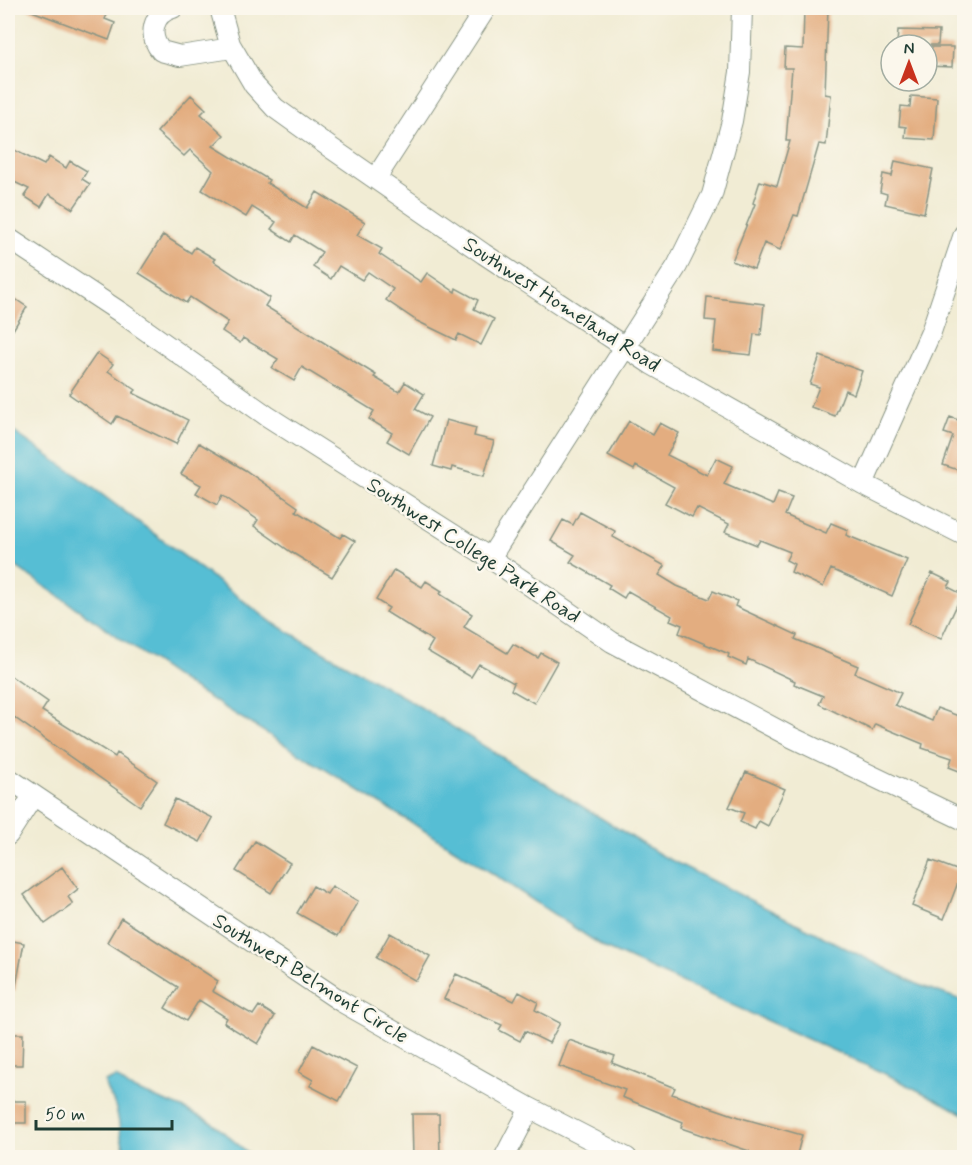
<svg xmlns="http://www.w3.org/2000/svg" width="972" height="1165" viewBox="0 0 972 1165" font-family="Mynerve,sans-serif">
  <rect width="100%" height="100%" fill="#fbf7ec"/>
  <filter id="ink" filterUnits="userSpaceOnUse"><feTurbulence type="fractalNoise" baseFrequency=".0167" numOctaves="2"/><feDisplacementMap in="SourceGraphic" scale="12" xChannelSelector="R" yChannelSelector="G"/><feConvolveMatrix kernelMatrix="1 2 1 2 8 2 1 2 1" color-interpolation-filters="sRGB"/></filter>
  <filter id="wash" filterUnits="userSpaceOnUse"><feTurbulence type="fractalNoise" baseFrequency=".008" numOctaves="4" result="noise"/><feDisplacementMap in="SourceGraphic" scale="24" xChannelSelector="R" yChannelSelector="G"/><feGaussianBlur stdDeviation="1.35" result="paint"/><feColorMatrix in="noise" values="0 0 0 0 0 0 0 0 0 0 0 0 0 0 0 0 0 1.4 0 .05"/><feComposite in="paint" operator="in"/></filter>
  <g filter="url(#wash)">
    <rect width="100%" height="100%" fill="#f1ecd4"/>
    <path fill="#57bed4" stroke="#3b7e84" stroke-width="1.5" d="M 8,428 L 72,472 L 273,623 L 409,700 L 661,855 L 919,985 L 964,1001 L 964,1114 L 890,1076 L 605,948 L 472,860 L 185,683 L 8,561 Z
      M 116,1077 L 130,1088 L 180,1107 L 211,1122 L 253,1157 L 129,1157 C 117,1139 122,1122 114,1103 C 111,1095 105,1091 105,1082 Z"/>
    <g id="blocks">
      <path fill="#e3ad80" d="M 24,8 L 110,8 L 105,19 L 115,23 L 109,40 Z
        M 804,8 L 828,8 L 825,94 L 831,95 L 826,145 L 819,144 L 798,216 L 794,215 L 780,250 L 764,243 L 754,269 L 732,261 L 755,204 L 753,203 L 760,181 L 777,186 L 790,141 L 786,141 L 792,68 L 784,68 L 785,48 L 803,49 Z
        M 898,30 L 939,31 L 938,45 L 897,45 Z
        M 927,47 L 953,47 L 952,67 L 927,66 Z
        M 191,95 L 206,109 L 201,114 L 224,135 L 213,146 L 269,180 L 267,183 L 307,208 L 317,192 L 365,222 L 357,235 L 382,249 L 379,254 L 421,282 L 427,273 L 455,292 L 456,288 L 478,300 L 474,309 L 494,319 L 481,345 L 459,334 L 456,340 L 417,321 L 386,300 L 393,289 L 368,272 L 362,280 L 339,266 L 331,279 L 313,267 L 322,252 L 295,235 L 291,242 L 271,229 L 276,222 L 252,207 L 246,217 L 202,190 L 213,171 L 190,150 L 184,156 L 157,132 Z
        M 911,96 L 937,98 L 934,140 L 905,138 L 906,127 L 899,126 L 901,106 L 910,107 Z
        M 8,147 L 44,165 L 49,157 L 66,168 L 70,161 L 87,171 L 82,179 L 90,184 L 73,209 L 49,194 L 41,207 L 24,196 L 29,189 L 8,179 Z
        M 895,161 L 933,169 L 924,213 L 885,204 L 887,194 L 880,192 L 883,174 L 892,176 Z
        M 163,235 L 191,253 L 195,247 L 215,259 L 213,261 L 270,298 L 265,306 L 376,375 L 374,377 L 399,392 L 405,382 L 424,394 L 415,409 L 430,417 L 409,454 L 387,441 L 392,433 L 369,419 L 374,411 L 302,367 L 294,381 L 272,368 L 278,359 L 243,338 L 240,343 L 222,331 L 228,322 L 190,297 L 186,303 L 139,273 Z
        M 8,294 L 27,307 L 8,338 Z
        M 707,297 L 764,304 L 761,335 L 754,334 L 751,355 L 713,351 L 716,321 L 705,320 Z
        M 97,353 L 113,364 L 108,371 L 136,390 L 133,393 L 188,420 L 176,444 L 117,416 L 112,424 L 69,394 Z
        M 820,356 L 862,371 L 854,394 L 845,390 L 835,416 L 811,407 L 819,387 L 810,384 Z
        M 961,409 L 964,410 L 964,472 L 943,465 L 953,436 L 944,433 L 950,417 L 958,420 Z
        M 446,420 L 476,428 L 474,436 L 494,441 L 484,476 L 452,467 L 451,471 L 433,466 Z
        M 629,421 L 653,435 L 660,423 L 679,433 L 667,455 L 707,475 L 716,458 L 733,466 L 724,484 L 773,505 L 778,493 L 792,498 L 785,515 L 826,533 L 831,523 L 848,530 L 846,535 L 907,560 L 892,596 L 831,569 L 823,587 L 791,572 L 794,564 L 786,560 L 790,552 L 760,540 L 757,545 L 725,532 L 729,524 L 697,508 L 692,517 L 665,503 L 674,487 L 636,466 L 634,470 L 608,456 Z
        M 199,443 L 245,470 L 298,507 L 296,511 L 340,538 L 343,534 L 355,541 L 332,577 L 291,552 L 254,526 L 258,520 L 222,495 L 217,505 L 196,493 L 201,485 L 181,474 Z
        M 580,512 L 615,531 L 613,537 L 665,566 L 659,575 L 677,586 L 709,599 L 713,591 L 737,601 L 735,606 L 797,635 L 795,639 L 858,666 L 855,673 L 901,693 L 895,705 L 932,721 L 937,708 L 964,718 L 964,773 L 949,767 L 952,758 L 922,748 L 923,744 L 875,724 L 872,730 L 819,704 L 823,696 L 794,684 L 795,681 L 748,659 L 746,665 L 728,657 L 729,654 L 679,633 L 682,625 L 670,620 L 672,616 L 628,591 L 624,598 L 608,588 L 610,585 L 570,562 L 575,555 L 551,541 L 563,520 L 573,525 Z
        M 394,570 L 422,587 L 426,581 L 442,591 L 440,594 L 472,614 L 464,627 L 507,653 L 513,644 L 538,658 L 541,653 L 557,662 L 534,703 L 511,690 L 514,683 L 479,664 L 471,677 L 427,651 L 433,641 L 386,612 L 389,608 L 376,600 Z
        M 932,573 L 951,582 L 948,587 L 962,594 L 941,639 L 908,624 Z
        M 8,674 L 48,702 L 42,711 L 115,757 L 117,753 L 157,781 L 140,806 L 8,713 Z
        M 746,772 L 785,789 L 768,826 L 759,821 L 755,829 L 740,822 L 744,813 L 729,807 Z
        M 175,799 L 213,818 L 200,842 L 163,823 Z
        M 255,841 L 290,863 L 271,893 L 236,871 Z
        M 930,860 L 962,872 L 944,919 L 912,906 Z
        M 62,867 L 78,889 L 68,897 L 73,904 L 45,924 L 24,895 Z
        M 313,886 L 327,894 L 332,886 L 358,901 L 338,936 L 297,913 Z
        M 121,918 L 218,981 L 212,991 L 253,1015 L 259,1006 L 275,1016 L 258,1044 L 224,1023 L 227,1018 L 199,1000 L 186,1021 L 165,1008 L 178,987 L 107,942 Z
        M 390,933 L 430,956 L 416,981 L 376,958 Z
        M 8,940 L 24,943 L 15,991 L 8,991 Z
        M 456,974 L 514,1001 L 519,992 L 538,1002 L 535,1010 L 560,1023 L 549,1043 L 525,1031 L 520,1041 L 499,1030 L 502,1025 L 444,999 Z
        M 8,1034 L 23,1034 L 22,1065 L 8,1065 Z
        M 569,1040 L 615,1056 L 612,1063 L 675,1088 L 672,1094 L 745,1119 L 802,1135 L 796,1158 L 747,1158 L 749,1151 L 681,1128 L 683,1122 L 622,1097 L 625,1090 L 559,1066 Z
        M 313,1045 L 357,1068 L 339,1101 L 310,1086 L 313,1080 L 299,1072 Z
        M 8,1101 L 26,1101 L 26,1123 L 8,1123 Z
        M 412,1114 L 439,1114 L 440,1158 L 413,1158 Z"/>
    </g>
  </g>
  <g filter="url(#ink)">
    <use href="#blocks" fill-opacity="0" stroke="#889484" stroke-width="1.5"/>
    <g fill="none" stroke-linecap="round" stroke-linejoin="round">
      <defs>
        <path id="minor" d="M 173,8 C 152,14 148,35 161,51 L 180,56 L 232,48
          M 220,8 L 230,44 L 254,85 L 275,108 L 328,146 L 484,254 L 651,364 L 863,484 L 964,535
          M 376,178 L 486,8
          M 8,238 L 120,312 L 267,416 L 490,558 L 612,642 L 789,736 L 964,820
          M 863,484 L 931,332 L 964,234
          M 490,558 L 677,266 L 712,195 L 732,121 L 740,72 L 742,8
          M 8,778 L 342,1002 L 530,1108 L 627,1158
          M 8,835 L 33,796
          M 504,1158 L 530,1108"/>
      </defs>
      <use href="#minor" stroke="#889484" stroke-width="22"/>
      <use href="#minor" stroke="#fff" stroke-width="20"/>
    </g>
  </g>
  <g text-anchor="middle" stroke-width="5" stroke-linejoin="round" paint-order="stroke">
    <g font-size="21" fill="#1f3d34" stroke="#fbf7ec">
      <text transform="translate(562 304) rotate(33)" y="7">Southwest Homeland Road</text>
      <text transform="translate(474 550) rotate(33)" y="7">Southwest College Park Road</text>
      <text transform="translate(311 978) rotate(32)" y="7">Southwest Belmont Circle</text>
    </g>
  </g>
  <rect width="972" height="1165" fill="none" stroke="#fbf7ec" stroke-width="30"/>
  <g transform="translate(909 63)"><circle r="28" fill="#fbf7ec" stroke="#a3ada2" stroke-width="1.5"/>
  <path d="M0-4.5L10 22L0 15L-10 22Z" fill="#c8321e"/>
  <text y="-9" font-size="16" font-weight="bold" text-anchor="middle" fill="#1f3d34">N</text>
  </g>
  <path d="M36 1120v9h136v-9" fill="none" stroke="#1f3d34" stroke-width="3"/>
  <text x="45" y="1120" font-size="18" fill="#1f3d34" stroke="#fbf7ec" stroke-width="4.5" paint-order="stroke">50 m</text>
</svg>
